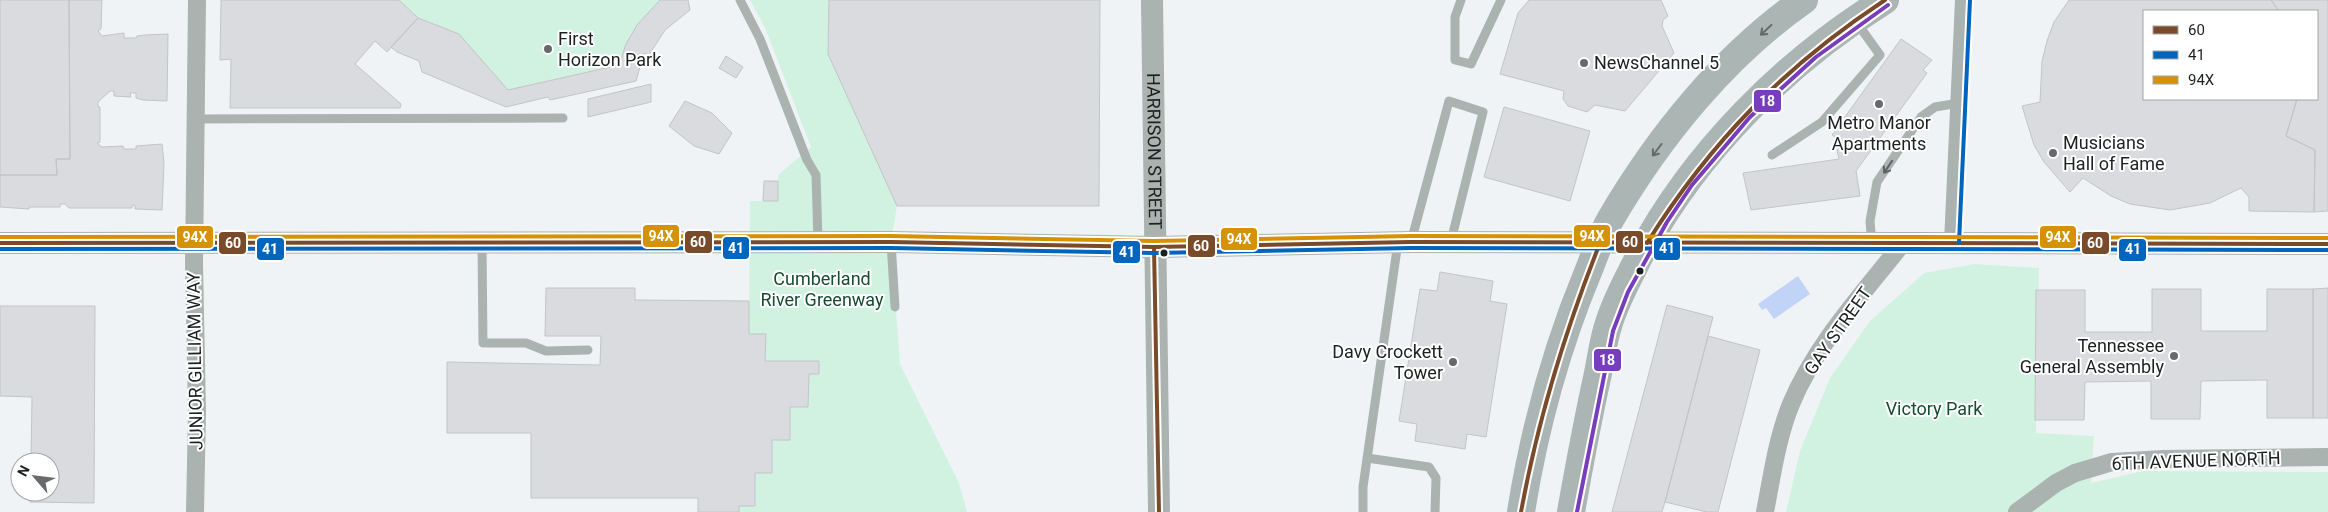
<svg xmlns="http://www.w3.org/2000/svg" width="2328" height="512" viewBox="0 0 2328 512" font-family="Roboto,sans-serif">
  <rect width="100%" height="100%" fill="#f0f3f6"/>
  <path fill="#d1f2e1" d="M 399,0 L 660,0 L 637,25 L 619,65 L 508,90 L 459,34 L 418,18 Z
    M 750,0 L 829,0 L 828,54 L 897,206 L 891,242 L 900,364 L 959,483 L 967,512 L 739,512 L 739,506 L 755,505 L 755,473 L 772,472 L 772,440 L 790,407 L 808,407 L 809,361 L 765,361 L 765,335 L 749,334 L 750,201 L 778,201 L 778,175 L 811,147 L 766,30 Z
    M 1975,264 L 2039,268 L 2036,433 L 2094,436 L 2091,483 L 2143,471 L 2328,472 L 2328,512 L 1786,512 L 1800,451 L 1830,378 L 1870,321 L 1924,273 Z"/>
  <path fill="#c1d4f7" d="M 1798,276 L 1810,294 L 1774,319 L 1766,308 L 1762,310 L 1758,304 Z"/>
  <path fill="#d9dbde" stroke="#c2c4c7" d="M 0,0 L 69,0 L 70,159 L 56,159 L 57,175 L 0,175 Z
    M 69,0 L 102,0 L 101,29 L 98,31 L 102,36 L 124,33 L 124,38 L 136,38 L 137,36 L 145,35 L 168,34 L 167,101 L 143,100 L 136,98 L 136,93 L 130,93 L 131,97 L 114,96 L 114,91 L 110,91 L 98,102 L 98,107 L 100,107 L 100,142 L 97,143 L 102,147 L 123,146 L 124,149 L 136,149 L 136,146 L 162,144 L 164,163 L 162,210 L 135,209 L 135,205 L 132,205 L 132,208 L 69,208 L 65,204 L 60,204 L 60,207 L 29,207 L 29,209 L 0,207 L 0,175 L 57,175 L 56,159 L 70,159 Z
    M 221,0 L 399,0 L 418,18 L 387,52 L 375,41 L 355,64 L 401,104 L 400,108 L 230,108 L 231,59 L 220,60 Z
    M 660,0 L 688,0 L 690,10 L 665,30 L 649,55 L 644,53 L 636,81 L 550,100 L 548,97 L 506,107 L 422,72 L 419,61 L 397,52 L 391,47 L 418,18 L 459,34 L 508,90 L 619,65 L 626,44 L 637,25 Z
    M 829,0 L 1100,0 L 1099,206 L 897,206 L 828,54 Z
    M 1529,0 L 1661,0 L 1668,16 L 1663,20 L 1662,26 L 1674,53 L 1625,111 L 1595,105 L 1587,112 L 1568,106 L 1563,99 L 1564,91 L 1500,74 L 1518,13 Z
    M 2069,0 L 2271,0 L 2279,11 L 2144,11 L 2144,99 L 2297,99 L 2286,136 L 2315,150 L 2314,212 L 2249,211 L 2249,197 L 2241,188 L 2210,203 L 2170,210 L 2130,204 L 2111,196 L 2083,178 L 2070,192 L 2044,162 L 2034,145 L 2022,106 L 2040,102 L 2042,61 L 2047,41 L 2054,22 Z
    M 2271,0 L 2328,0 L 2328,211 L 2314,212 L 2315,150 L 2286,136 L 2297,99 L 2317,99 L 2317,11 L 2279,11 Z
    M 1901,39 L 1932,60 L 1923,70 L 1927,73 L 1856,171 L 1860,196 L 1751,210 L 1743,173 L 1839,159 L 1837,150 L 1843,143 L 1832,135 Z
    M 726,56 L 743,67 L 736,78 L 719,68 Z
    M 651,84 L 651,102 L 588,117 L 588,99 Z
    M 685,101 L 712,113 L 732,133 L 719,154 L 694,146 L 669,126 Z
    M 1504,107 L 1590,131 L 1570,201 L 1484,177 Z
    M 764,181 L 778,181 L 778,201 L 763,201 Z
    M 1440,272 L 1493,281 L 1490,301 L 1507,304 L 1486,437 L 1467,434 L 1465,449 L 1415,441 L 1417,424 L 1399,421 L 1420,289 L 1437,291 Z
    M 546,288 L 635,288 L 635,300 L 749,301 L 749,334 L 766,334 L 765,361 L 819,361 L 819,374 L 809,374 L 808,407 L 790,407 L 790,440 L 772,440 L 772,473 L 755,473 L 755,506 L 739,506 L 739,512 L 698,512 L 698,498 L 531,498 L 531,433 L 447,433 L 447,362 L 600,365 L 601,336 L 545,336 Z
    M 2328,288 L 2328,418 L 2313,418 L 2313,289 Z
    M 2152,289 L 2201,289 L 2201,331 L 2267,331 L 2267,289 L 2313,289 L 2313,418 L 2267,418 L 2267,380 L 2201,381 L 2200,419 L 2151,419 L 2151,381 L 2085,382 L 2084,420 L 2035,420 L 2036,290 L 2085,290 L 2085,332 L 2152,332 Z
    M 1667,305 L 1713,317 L 1665,502 L 1662,512 L 1612,512 Z
    M 0,306 L 95,306 L 94,503 L 30,502 L 31,492 L 50,492 L 50,462 L 31,462 L 32,397 L 0,396 Z
    M 1708,336 L 1760,350 L 1718,512 L 1707,512 L 1665,502 Z"/>
  <g fill="none" stroke-linecap="round" stroke-linejoin="round">
    <path stroke="#aab3b0" stroke-width="9" d="M 740,0 L 760,39 L 807,160 L 816,175 L 818,242
      M 1461,0 L 1455,17 L 1455,60 L 1471,64 L 1501,0
      M 196,119 L 563,118
      M 1772,155 L 1822,122 L 1880,55 L 1857,23
      M 891,242 L 895,307
      M 1411,242 L 1449,101 L 1483,112 L 1451,241
      M 482,243 L 483,343 L 526,343 L 546,351 L 588,350
      M 1872,244 L 1870,221 L 1877,182 L 1921,117 L 1935,107 L 1959,103
      M 1367,458 L 1429,467 L 1436,478 L 1435,512
      M 1363,512 L 1363,487 L 1398,242"/>
    <path stroke="#aab3b0" stroke-width="18" d="M 1953,243 L 1964,0
      M 195,512 L 197,412 L 194,264 L 197,0
      M 1765,512 C 1772,476 1777,438 1791,404 C 1816,344 1862,295 1902,244
      M 2017,512 L 2056,483 L 2075,473 L 2112,462 L 2163,459 L 2328,457"/>
    <g stroke="#aab3b0" stroke-width="22">
      <path id="s1" d="M 1152,0 L 1159,512"/>
      <path d="M 0,243 L 891,242 L 1154,247 L 1411,242 L 2328,244"/>
    </g>
    <path stroke="#abb5b3" stroke-width="28" d="M 1521,512 C 1534,430 1556,349 1588,272 C 1595,255 1601,236 1610,220 C 1659,136 1725,55 1804,0
      M 1571,512 C 1579,467 1587,423 1597,378 C 1601,360 1603,340 1609,323 C 1616,300 1628,279 1639,257 C 1695,152 1784,63 1885,0"/>
    <defs>
      <path id="bus-1" d="M 0,243 L 891,242 L 1154,247 L 1411,242 L 2328,244
        M 1647,243 C 1711,141 1785,66 1885,0
        M 1154,247 L 1159,512
        M 1521,512 C 1538,419 1565,331 1600,243"/>
      <path id="bus-2" d="M 1959,243 L 1970,0
        M 0,249 L 891,248 L 1154,253 L 1411,248 L 2328,250"/>
      <path id="bus-3" d="M 0,237 L 891,236 L 1154,241 L 1411,236 L 2328,238"/>
      <path id="bus-4" d="M 1577,512 L 1613,331 L 1628,292 L 1667,222 L 1692,185 L 1750,117 L 1816,57 L 1888,5"/>
    </defs>
    <use href="#bus-1" stroke="#fff" stroke-width="8"/>
    <use href="#bus-2" stroke="#fff" stroke-width="8"/>
    <use href="#bus-3" stroke="#fff" stroke-width="8"/>
    <use href="#bus-4" stroke="#fff" stroke-width="8"/>
    <use href="#bus-1" stroke="#7a4b2a" stroke-width="4"/>
    <use href="#bus-2" stroke="#0065bd" stroke-width="4"/>
    <use href="#bus-3" stroke="#d69205" stroke-width="4"/>
    <use href="#bus-4" stroke="#773dbd" stroke-width="4"/>
  </g>
  <defs><path id="oneway-shaft" d="M-6 0H5M1.5-3L5.5 0L1.5 3" fill="none" stroke-width="1.6" stroke-linecap="round" stroke-linejoin="round" transform="scale(1.25)"/></defs>
  <g stroke="#646a6a">
    <use href="#oneway-shaft" transform="translate(1766 30) rotate(137)"/>
    <use href="#oneway-shaft" transform="translate(1657 150) rotate(127)"/>
  </g>
  <use stroke="#5c6261" href="#oneway-shaft" transform="translate(1888 167) rotate(124)"/>
  <g fill="#676a6c" stroke="#fff" stroke-width="2">
    <circle cx="548" cy="49" r="5"/>
    <circle cx="1584" cy="63" r="5"/>
    <circle cx="1879" cy="104" r="5"/>
    <circle cx="2053" cy="153" r="5"/>
    <circle cx="2174" cy="356" r="5"/>
    <circle cx="1453" cy="362" r="5"/>
  </g>
  <g fill="#1d2021" stroke="#fff" stroke-width="2">
    <circle cx="1164" cy="253" r="4.5"/>
    <circle cx="1640" cy="271" r="4.5"/>
  </g>
  <g text-anchor="middle" stroke-width="4" stroke-linejoin="round" paint-order="stroke">
    <g font-size="18" fill="#1d2021" stroke="#fff" text-anchor="start">
      <text x="558" y="45">First<tspan x="558" dy="21">Horizon Park</tspan></text>
      <text x="1594" y="69">NewsChannel 5</text>
      <text x="1879" y="129" text-anchor="middle">Metro Manor<tspan x="1879" dy="21">Apartments</tspan></text>
      <text x="2063" y="149">Musicians<tspan x="2063" dy="21">Hall of Fame</tspan></text>
      <text x="2164" y="352" text-anchor="end">Tennessee<tspan x="2164" dy="21">General Assembly</tspan></text>
      <text x="1443" y="358" text-anchor="end">Davy Crockett<tspan x="1443" dy="21">Tower</tspan></text>
    </g>
    <g font-size="18" fill="#1d2021" stroke="#fff">
      <text dy="6" stroke="none"><textPath href="#s1" startOffset="151">HARRISON STREET</textPath></text>
      <text transform="translate(1838 331) rotate(-55)" y="6">GAY STREET</text>
      <text transform="translate(195 361) rotate(-91)" y="6">JUNIOR GILLIAM WAY</text>
      <text transform="translate(2196 461) rotate(-2)" y="6">6TH AVENUE NORTH</text>
    </g>
    <g font-size="18" fill="#164c31" stroke="#fff">
      <text x="822" y="285">Cumberland<tspan x="822" dy="21">River Greenway</tspan></text>
      <text x="1934" y="415">Victory Park</text>
    </g>
  </g>
  <g stroke="#fff" stroke-width="2">
    <rect x="1753" y="89" width="29" height="24" rx="5" fill="#773dbd"/>
    <rect x="642" y="224" width="38" height="24" rx="5" fill="#d69205"/>
    <rect x="1573" y="224" width="38" height="24" rx="5" fill="#d69205"/>
    <rect x="176" y="225" width="38" height="24" rx="5" fill="#d69205"/>
    <rect x="2039" y="225" width="38" height="24" rx="5" fill="#d69205"/>
    <rect x="1220" y="227" width="38" height="24" rx="5" fill="#d69205"/>
    <rect x="684" y="230" width="29" height="24" rx="5" fill="#7a4b2a"/>
    <rect x="1615" y="230" width="29" height="24" rx="5" fill="#7a4b2a"/>
    <rect x="218" y="231" width="29" height="24" rx="5" fill="#7a4b2a"/>
    <rect x="2081" y="231" width="29" height="24" rx="5" fill="#7a4b2a"/>
    <rect x="1187" y="234" width="29" height="24" rx="5" fill="#7a4b2a"/>
    <rect x="722" y="236" width="28" height="24" rx="5" fill="#0065bd"/>
    <rect x="1653" y="237" width="28" height="24" rx="5" fill="#0065bd"/>
    <rect x="256" y="237" width="29" height="24" rx="5" fill="#0065bd"/>
    <rect x="2118" y="238" width="29" height="24" rx="5" fill="#0065bd"/>
    <rect x="1112" y="240" width="29" height="24" rx="5" fill="#0065bd"/>
    <rect x="1593" y="348" width="29" height="24" rx="5" fill="#773dbd"/>
  </g>
  <g font-size="14" text-anchor="middle" font-weight="bold" fill="#fff">
    <text x="1767" y="106">18</text>
    <text x="661" y="241">94X</text>
    <text x="1592" y="241">94X</text>
    <text x="195" y="242">94X</text>
    <text x="2058" y="242">94X</text>
    <text x="1239" y="244">94X</text>
    <text x="698" y="247">60</text>
    <text x="1630" y="247">60</text>
    <text x="233" y="248">60</text>
    <text x="2095" y="248">60</text>
    <text x="1201" y="251">60</text>
    <text x="736" y="253">41</text>
    <text x="1667" y="253">41</text>
    <text x="270" y="254">41</text>
    <text x="2133" y="254">41</text>
    <text x="1127" y="257">41</text>
    <text x="1607" y="365">18</text>
  </g>
  <rect x="2143" y="10" width="175" height="90" fill="#ffffff" stroke="#a5a6a6"/>
  <rect x="2153" y="26" width="25" height="8" fill="#7a4b2a" stroke="#a5a6a6"/>
  <text x="2188" y="35" font-size="15" fill="#1d2021">60</text>
  <rect x="2153" y="51" width="25" height="8" fill="#0065bd" stroke="#a5a6a6"/>
  <text x="2188" y="60" font-size="15" fill="#1d2021">41</text>
  <rect x="2153" y="76" width="25" height="8" fill="#d69205" stroke="#a5a6a6"/>
  <text x="2188" y="85" font-size="15" fill="#1d2021">94X</text>
  <g transform="translate(35 477) rotate(298)"><circle r="24" fill="#ffffff" stroke="#a5a6a6"/>
  <path d="M0-4L9 19L0 12L-9 19Z" fill="#676a6c"/>
  <text y="-8" font-size="14" font-weight="bold" text-anchor="middle" fill="#1d2021">N</text>
  </g>
</svg>
